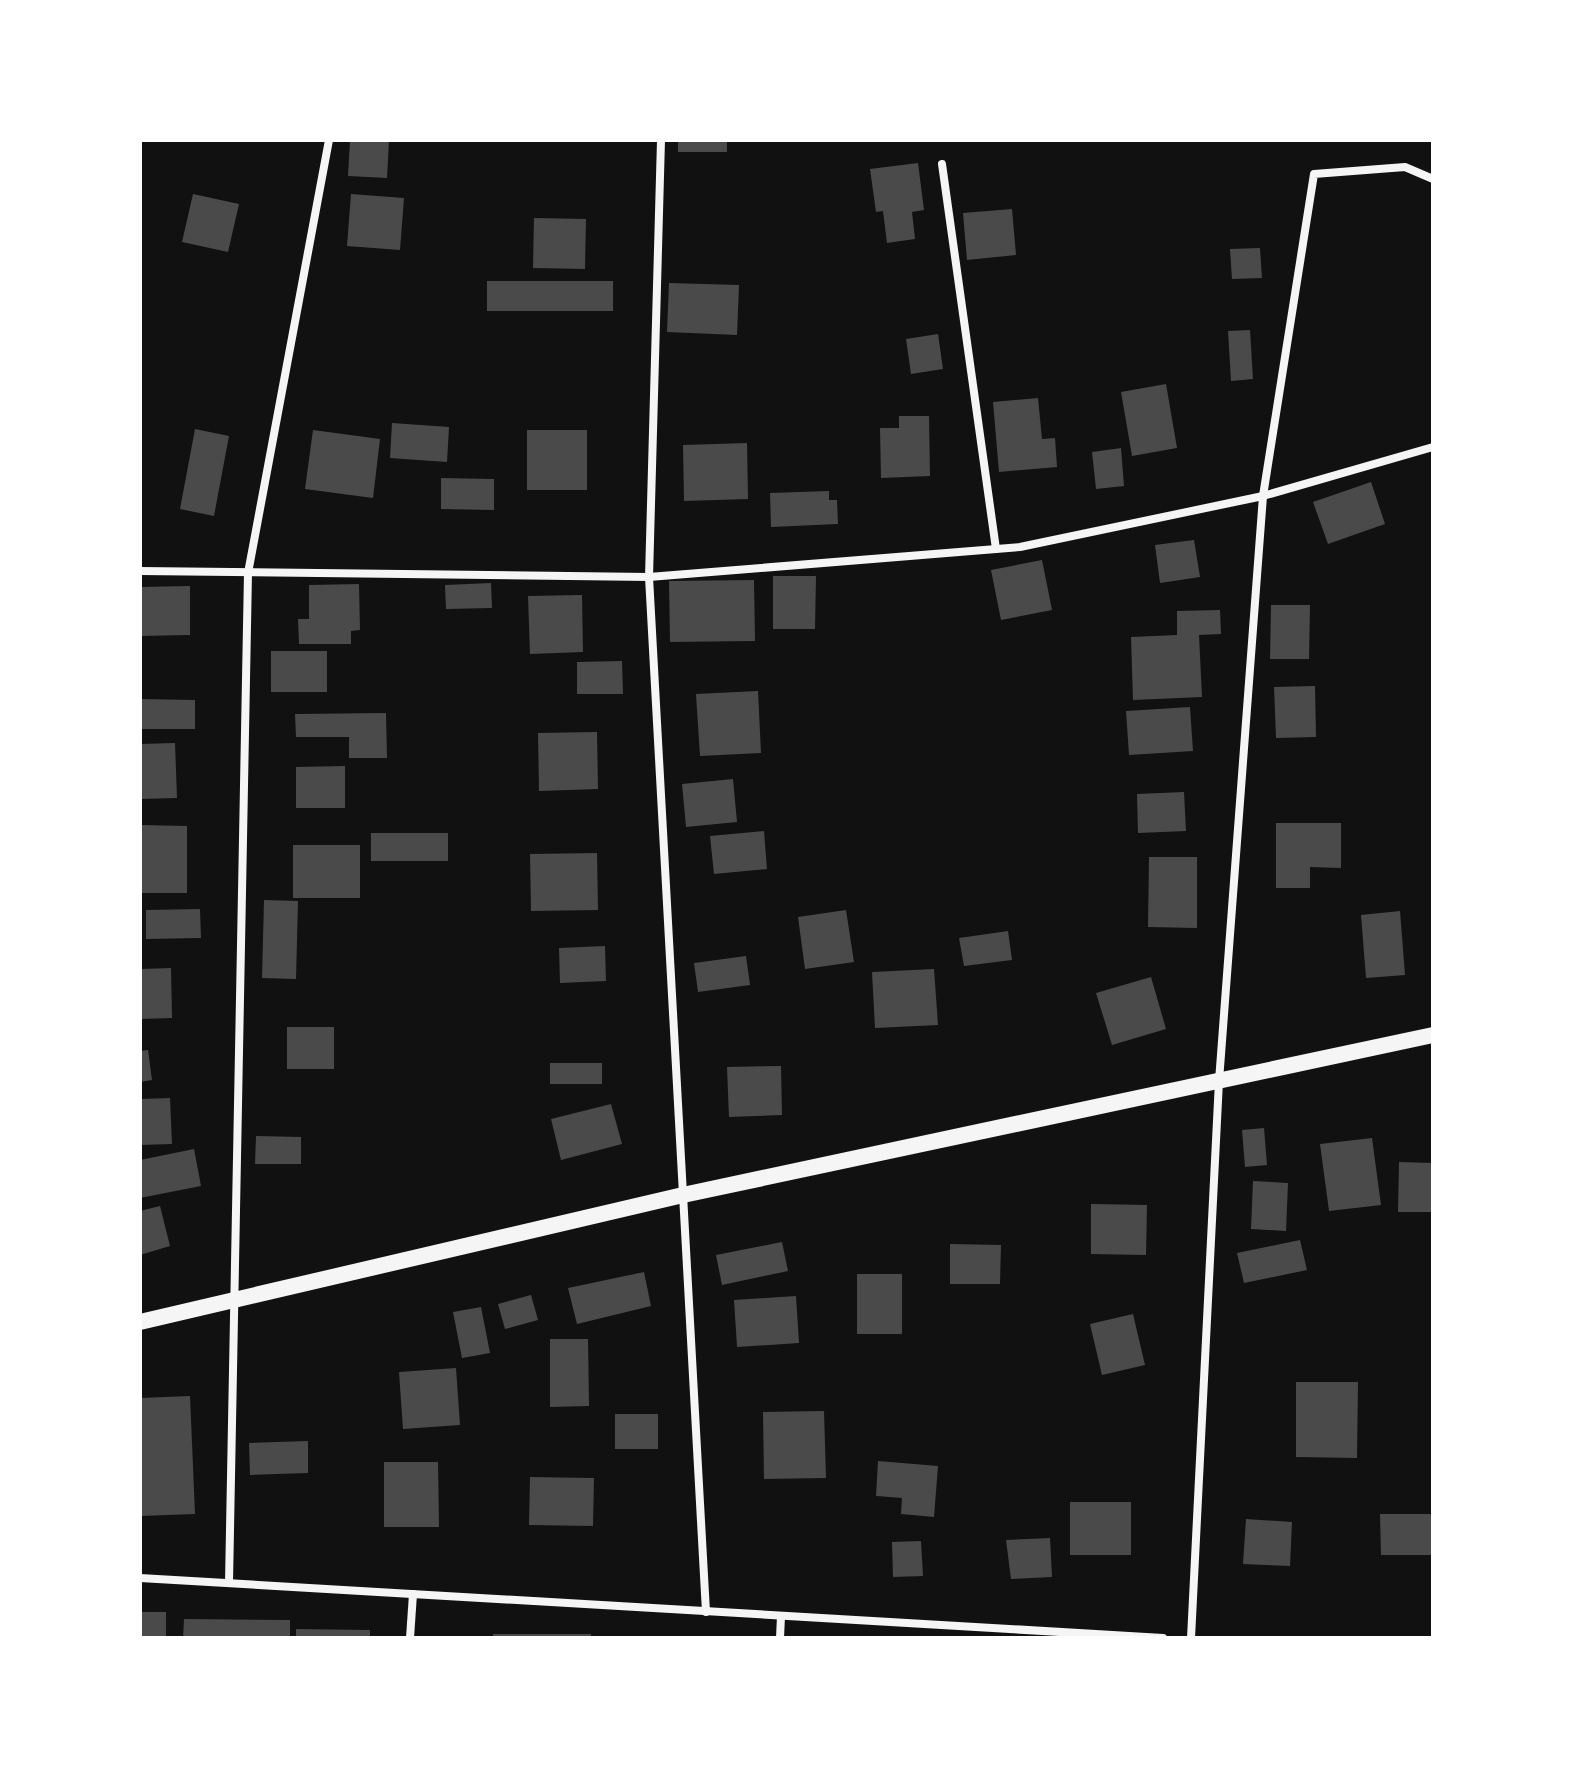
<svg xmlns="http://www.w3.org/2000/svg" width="1573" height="1778" font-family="'Open Sans',sans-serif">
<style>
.building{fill:#4a4a4a}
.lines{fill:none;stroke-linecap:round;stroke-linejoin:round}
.minor{stroke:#f5f5f5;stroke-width:8}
.secondary{stroke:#f5f5f5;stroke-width:16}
</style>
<rect width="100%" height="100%" fill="#111"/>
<g class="building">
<polygon points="350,140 389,140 387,178 348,176"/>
<rect x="678" y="140" width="49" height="12"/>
<polygon points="918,163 924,210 912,212 915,239 887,243 883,211 876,212 870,169"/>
<polygon points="193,194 239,204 228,252 182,242"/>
<polygon points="351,194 404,198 400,250 347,246"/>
<polygon points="1012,209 1016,255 967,260 963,213"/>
<polygon points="534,218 586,219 585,269 533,268"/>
<polygon points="1260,248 1262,278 1232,279 1230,249"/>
<rect x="487" y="281" width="126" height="30"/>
<polygon points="669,283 739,285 737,335 667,332"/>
<polygon points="1250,330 1253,379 1231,381 1228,331"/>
<polygon points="938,334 943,369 911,374 906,339"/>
<polygon points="1166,384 1177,448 1132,456 1121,392"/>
<polygon points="1038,398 1042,439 1055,438 1057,467 999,472 993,402"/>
<polygon points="899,416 929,416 930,476 881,478 880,428 899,428"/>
<polygon points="392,423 449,427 447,462 390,458"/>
<polygon points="195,429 229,436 214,516 180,509"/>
<polygon points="313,430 380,439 373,498 305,489"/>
<rect x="527" y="430" width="60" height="60"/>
<polygon points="747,443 748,499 684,501 683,445"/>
<polygon points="1121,448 1124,486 1096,489 1092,452"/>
<polygon points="441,478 494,479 494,510 441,509"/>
<polygon points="1371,482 1385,524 1328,544 1313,502"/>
<polygon points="829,491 829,500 837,500 838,524 771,527 770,493"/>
<polygon points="1194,540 1200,577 1160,583 1155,545"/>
<polygon points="1042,560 1052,610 1001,620 991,570"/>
<polygon points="773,576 816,576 815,629 773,629"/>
<polygon points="754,580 755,641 670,642 669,581"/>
<polygon points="491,583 492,608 446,609 445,585"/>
<polygon points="359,584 360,630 351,631 351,644 299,644 298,619 309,619 309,585"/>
<polygon points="190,586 190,635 140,636 140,587"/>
<polygon points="582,595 583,652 530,654 528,596"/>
<polygon points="1271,605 1310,605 1309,659 1270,659"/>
<polygon points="1220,610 1221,634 1199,635 1202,697 1133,700 1131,637 1177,635 1177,611"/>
<rect x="271" y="651" width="56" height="41"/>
<polygon points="622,661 623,694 577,694 577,662"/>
<polygon points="1315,686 1316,737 1276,738 1274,687"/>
<polygon points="758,691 761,753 700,756 696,694"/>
<polygon points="140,699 195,700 195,729 140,729"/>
<polygon points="1190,707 1193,751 1129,755 1126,711"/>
<polygon points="386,713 387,758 349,758 349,737 296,737 295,714"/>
<polygon points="597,732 598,789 539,791 538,733"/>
<polygon points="175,743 177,798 140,799 140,744"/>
<polygon points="345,766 345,808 296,808 296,767"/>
<polygon points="733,779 737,822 686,827 682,784"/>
<polygon points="1184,792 1186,831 1138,833 1137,794"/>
<polygon points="1276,823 1341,823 1341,868 1310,867 1310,888 1276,888"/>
<polygon points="140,825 187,826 187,893 140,893"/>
<polygon points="764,831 767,869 714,874 710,836"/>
<rect x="371" y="833" width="77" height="28"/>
<rect x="293" y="845" width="67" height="53"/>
<polygon points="597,853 598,910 531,911 530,854"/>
<polygon points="1149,857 1197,857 1197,928 1148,927"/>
<polygon points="264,900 298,901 296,979 262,978"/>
<polygon points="200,909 201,938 146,939 146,910"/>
<polygon points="846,910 854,962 805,969 798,917"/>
<polygon points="1400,911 1405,975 1366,978 1361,915"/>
<polygon points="1008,931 1012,960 964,966 959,938"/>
<polygon points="605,946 606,981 560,983 559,948"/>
<polygon points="746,956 750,985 698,992 694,963"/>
<polygon points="171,968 172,1018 140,1019 140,969"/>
<polygon points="934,969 938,1025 875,1028 872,972"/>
<polygon points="1151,977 1166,1029 1112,1045 1096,993"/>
<rect x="287" y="1027" width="47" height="42"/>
<polygon points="148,1050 152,1080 140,1082 140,1051"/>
<rect x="550" y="1063" width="52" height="21"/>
<polygon points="781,1066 782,1115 729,1117 727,1067"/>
<polygon points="170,1098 172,1144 140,1145 140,1099"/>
<polygon points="611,1104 622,1144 561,1160 551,1119"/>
<polygon points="1264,1128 1267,1165 1245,1167 1242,1130"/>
<polygon points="256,1136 301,1137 301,1164 255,1164"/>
<polygon points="1372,1138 1381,1205 1329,1211 1320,1144"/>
<polygon points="194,1149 201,1186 140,1198 140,1160"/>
<polygon points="1399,1162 1433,1163 1433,1212 1398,1212"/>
<polygon points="1253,1181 1288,1183 1286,1231 1251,1229"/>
<polygon points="1091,1204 1147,1205 1146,1255 1091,1254"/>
<polygon points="160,1206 170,1246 140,1255 140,1211"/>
<polygon points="1300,1240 1307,1270 1244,1283 1237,1253"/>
<polygon points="782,1242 788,1271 722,1285 716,1255"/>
<polygon points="950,1244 1001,1245 1000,1284 950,1284"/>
<polygon points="644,1272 651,1306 577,1324 568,1288"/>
<rect x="857" y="1274" width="45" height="60"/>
<polygon points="531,1295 538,1320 505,1329 498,1304"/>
<polygon points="796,1296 799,1343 737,1347 734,1300"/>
<polygon points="481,1307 490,1353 462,1358 453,1312"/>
<polygon points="1133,1314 1145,1365 1102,1375 1090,1324"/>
<polygon points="550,1339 588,1339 589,1406 550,1407"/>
<polygon points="456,1368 460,1425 403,1429 399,1372"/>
<polygon points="1296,1382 1358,1382 1357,1458 1296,1457"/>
<polygon points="190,1396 195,1514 140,1516 140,1398"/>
<polygon points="824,1411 826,1478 764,1479 763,1412"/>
<rect x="615" y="1414" width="43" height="35"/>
<polygon points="308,1441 308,1473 250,1475 249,1443"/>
<polygon points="878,1461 938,1466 934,1517 901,1514 902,1498 876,1496"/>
<polygon points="384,1462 438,1462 439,1527 384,1527"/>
<polygon points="530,1477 594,1478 593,1526 529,1525"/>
<rect x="1070" y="1502" width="61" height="53"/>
<polygon points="1380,1514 1433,1514 1433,1555 1381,1555"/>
<polygon points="1246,1519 1292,1522 1290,1566 1243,1564"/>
<polygon points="1050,1538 1052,1577 1011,1579 1006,1540"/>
<polygon points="921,1541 923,1576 893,1577 892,1542"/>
<rect x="140" y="1612" width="26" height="26"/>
<polygon points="184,1619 290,1620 290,1638 183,1638"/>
<polygon points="296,1629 370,1630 370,1638 296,1638"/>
<rect x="493" y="1634" width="98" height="4"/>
</g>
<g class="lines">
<g class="minor">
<polyline points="661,140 649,577 706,1612"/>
<polyline points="942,164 996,549"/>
<polyline points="140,571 649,577 1020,547 1263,496 1433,447"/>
<polyline points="140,1578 1163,1638"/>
<polyline points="229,1583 248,573 329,140"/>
<polyline points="410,1638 413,1594"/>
<polyline points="780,1638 781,1616"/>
<polyline points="1191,1638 1219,1081 1263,496 1314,174 1405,167 1433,179"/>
</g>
<polyline class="secondary" points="140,1322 683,1195 1433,1035"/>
</g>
<rect width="1573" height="1778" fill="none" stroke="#ffffff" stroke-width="284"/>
</svg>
